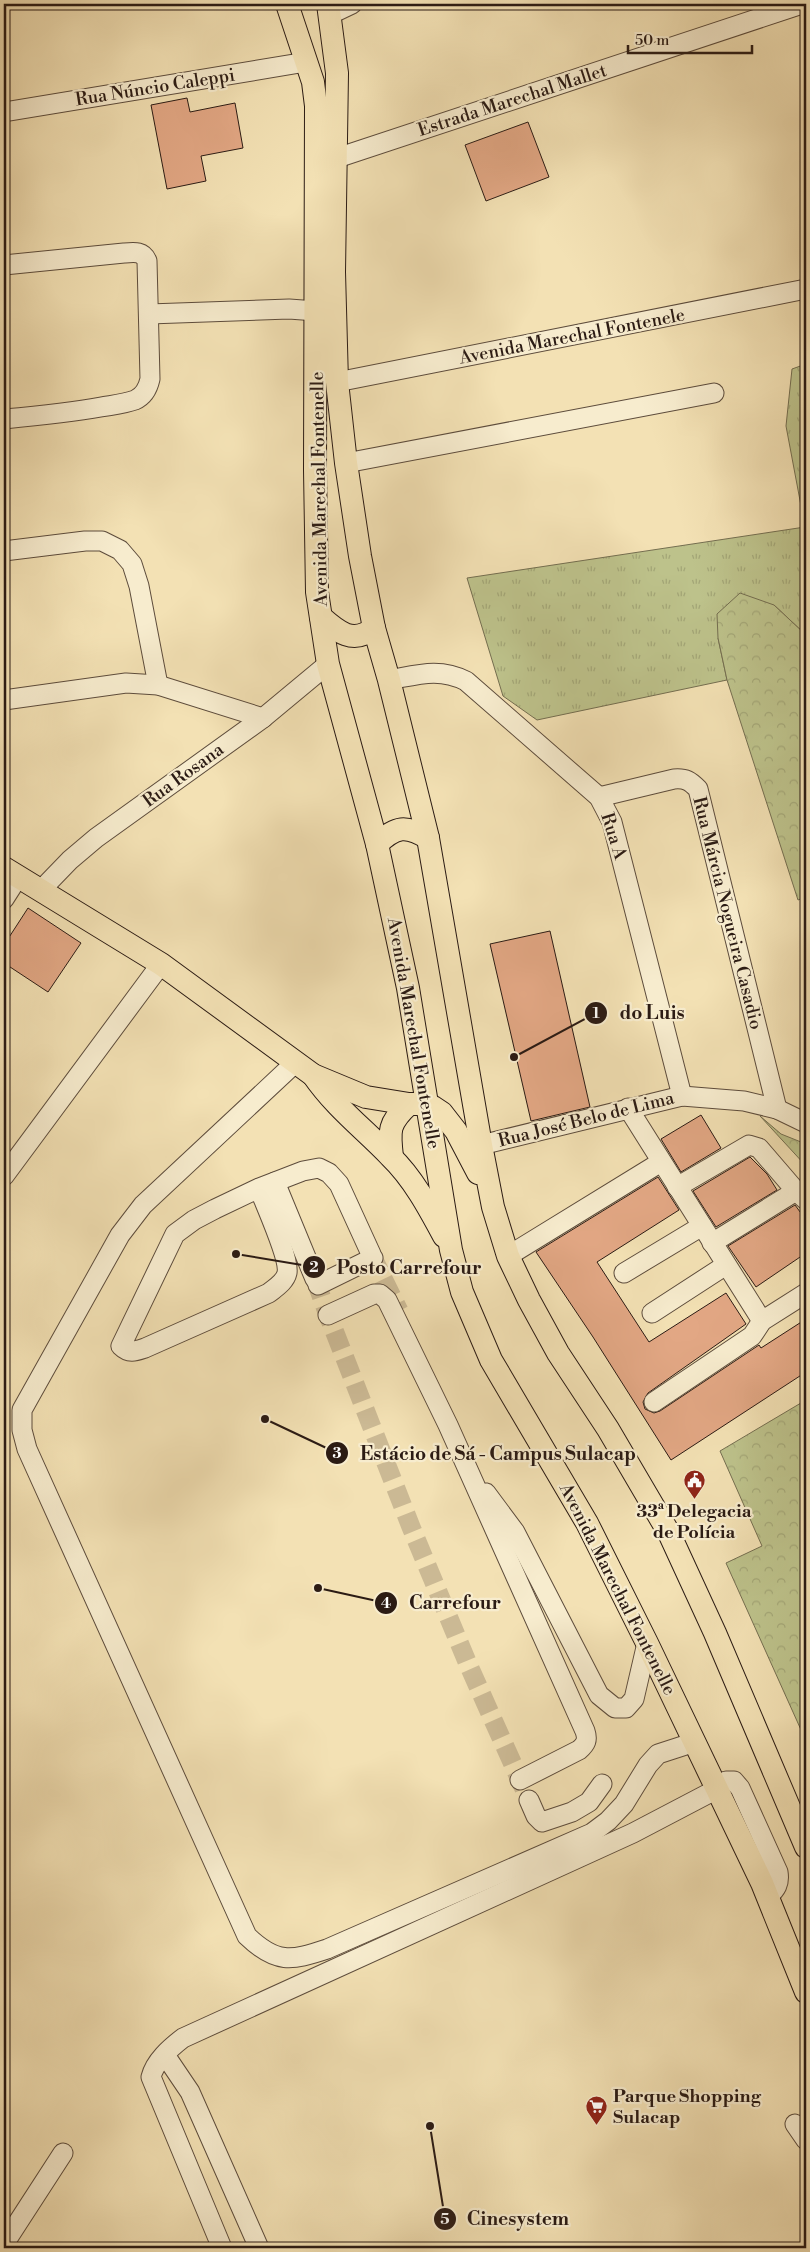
<svg xmlns="http://www.w3.org/2000/svg" width="810" height="2252" font-family="'Libre Bodoni',serif">
<style>
.grass{fill:url(#grass-tufts);stroke:#746e50}
.forest{fill:url(#forest-crowns);stroke:#746e50}
.building{fill:#e2a784;stroke:#2b1b14}
.lines{fill:none;stroke-linecap:round;stroke-linejoin:round}
.minor-tunnel{stroke:#cbb994;stroke-width:19;stroke-dasharray:19 9;stroke-linecap:butt}
.minor-casing{stroke:#5d4c3c;stroke-width:21}
.major-casing{stroke:#2b1b14;stroke-width:24}
.minor{stroke:#f7ecce;stroke-width:19}
.major{stroke:#f3e1b4;stroke-width:22}
.labels{text-anchor:middle;stroke-width:4.5;stroke-linejoin:round;paint-order:stroke}
.street-label{font-size:18px;fill:#2b1b14;stroke:#f7ecce}
.poi-label{font-size:18px;font-weight:bold;fill:#2b1b14;stroke:#f7ecce}
.leader{fill:none;stroke:#2b1b14;stroke-width:2}
.callout-dot{fill:#2b1b14;stroke:#f7ecce;stroke-width:2}
.mark-label{font-size:15px;text-anchor:middle;font-weight:bold;fill:#fff}
.callout-label{font-size:19px;text-anchor:middle;font-weight:bold;fill:#2b1b14;stroke:#f7ecce;stroke-width:4.5;stroke-linejoin:round;paint-order:stroke}
</style>
<defs>
<pattern id="grass-tufts" width="24" height="20" patternUnits="userSpaceOnUse" patternTransform="scale(1.25)"><rect width="24" height="20" fill="#bdc28b"/><path d="M3 7l-1-3M5 7V3M7 7l1-3M15 17l-1-3M17 17v-4M19 17l1-3" fill="none" stroke="#a3a677"/></pattern>
<pattern id="forest-crowns" width="20" height="18" patternUnits="userSpaceOnUse" patternTransform="scale(1.25)"><rect width="20" height="18" fill="#bdc28b"/><path d="M2 6a3 3 0 1 1 6 0M12 15a3 3 0 1 1 6 0" fill="none" stroke="#a3a677"/></pattern>
</defs>
<rect width="100%" height="100%" fill="#f3e1b4"/>
<filter id="stains"><feTurbulence type="fractalNoise" baseFrequency=".004" numOctaves="4"/><feColorMatrix values="0 0 0 0 .2 0 0 0 0 .09 0 0 0 0 .02 0 0 0 .5 -.17"/></filter>
<radialGradient id="worn" r=".72"><stop offset=".6" stop-color="#630" stop-opacity="0"/><stop offset="1" stop-color="#630" stop-opacity=".3"/></radialGradient>
<polygon class="grass" points="806,364 806,635 774,605 718,638 727,680 537,720 503,696 467,578 805,527 786,426 792,369"/>
<g class="forest">
<polygon points="740,593 774,605 806,635 806,897 798,900 727,680 718,638 717,614"/>
<polygon points="760,1116 781,1134 806,1144 806,1166"/>
<polygon points="806,1400 806,1741 726,1563 762,1546 720,1451"/>
</g>
<g class="building">
<polygon points="187,98 190,112 235,103 243,148 201,156 206,181 167,189 151,105"/>
<polygon points="528,122 549,177 486,201 465,145"/>
<polygon points="28,908 81,943 48,992 4,963 4,945"/>
<polygon points="550,931 590,1107 531,1121 490,944"/>
<polygon points="701,1115 721,1148 681,1172 661,1139"/>
<polygon points="750,1157 767,1174 777,1190 716,1227 693,1191"/>
<polygon points="658,1177 679,1210 597,1262 649,1342 726,1293 746,1324 648,1393 643,1402 645,1409 654,1413 660,1411 759,1345 761,1348 806,1319 806,1372 671,1460 593,1337 536,1252"/>
<polygon points="795,1205 806,1220 806,1253 756,1287 728,1246"/>
</g>
<g class="lines">
<g class="minor-tunnel">
<polyline points="371,1254 399,1311"/>
<polyline points="315,1279 328,1315 411,1527 468,1664 529,1800"/>
</g>
<defs>
<g id="minor">
<polyline points="331,14 352,4"/>
<polyline points="4,112 306,62"/>
<polyline points="337,158 802,4"/>
<path d="M 4,265 L 124,253 C 135,252 143,251 147,261 L 150,379 C 148,388 144,396 135,400 C 124,404 112,405 101,407 C 68,413 36,416 4,419"/>
<polyline points="149,314 289,309 316,311"/>
<polyline points="337,382 806,289"/>
<polyline points="346,463 714,393"/>
<polyline points="4,551 85,541 102,541 120,550 132,564 139,586 158,685"/>
<path d="M 389,680 C 417,675 439,667 466,681 L 599,797 L 612,822 L 682,1096"/>
<polyline points="4,700 126,683 158,685 263,718"/>
<path d="M 599,797 L 674,779 C 686,778 690,781 698,789 L 777,1109"/>
<polyline points="41,890 70,860 96,838 263,718 328,664"/>
<polyline points="4,899 18,877"/>
<path d="M 296,1062 L 143,1205 L 120,1235 L 22,1410 L 22,1430 L 27,1449 L 247,1936 C 276,1964 291,1961 327,1949 L 592,1833 L 608,1821 L 624,1804 L 648,1765 L 658,1754 L 695,1742"/>
<polyline points="628,1108 762,1321"/>
<polyline points="481,1145 682,1096 744,1101 777,1109 806,1123"/>
<polyline points="4,1176 161,964"/>
<polyline points="275,1182 315,1279"/>
<polyline points="677,1187 749,1145 759,1148 796,1191 806,1200"/>
<path d="M 259,1188 C 265,1205 290,1258 287,1273 C 285,1282 275,1288 269,1293 L 145,1348 C 136,1351 129,1354 121,1346 L 175,1234 L 194,1220 L 215,1209 L 259,1188 L 303,1171 L 319,1168 L 329,1173 L 339,1184 L 371,1254"/>
<polyline points="712,1243 796,1191"/>
<polyline points="508,1256 661,1162"/>
<polyline points="624,1273 702,1226"/>
<polyline points="318,1285 373,1258"/>
<polyline points="652,1313 726,1265"/>
<path d="M 328,1315 L 374,1294 L 380,1294 L 387,1300 L 448,1425 L 585,1731 C 588,1740 586,1744 579,1750 L 520,1780"/>
<polyline points="654,1402 752,1336 762,1321 806,1293"/>
<polyline points="486,1493 515,1532 599,1695 615,1708 626,1708 634,1699 647,1643"/>
<polyline points="529,1800 536,1816 542,1822 572,1812 589,1802 602,1784"/>
<polyline points="165,2055 190,2092 259,2248"/>
<polyline points="795,2124 806,2140"/>
<polyline points="4,2244 63,2153"/>
<path d="M 222,2248 L 151,2077 C 155,2061 170,2048 183,2038 L 633,1833 L 717,1789 L 726,1781 L 734,1781 L 740,1788 L 778,1872 C 780,1884 776,1889 768,1897"/>
</g>
<g id="major">
<polyline points="287,4 313,82 316,106 315,470 317,592 328,664 377,844 408,988 451,1250 462,1292 491,1360 587,1523 647,1643 762,1883 806,1992"/>
<polyline points="328,4 337,73 334,272 337,382 346,463 360,556 374,628 389,680 428,838 481,1145 493,1207 508,1256 529,1300 558,1353 608,1429 669,1533 715,1633 806,1847"/>
<path d="M 321,617 C 338,632 353,645 374,628"/>
<path d="M 377,844 C 396,826 406,825 428,838"/>
<polyline points="4,868 161,964 313,1075 366,1097 409,1104 427,1104 433,1107 442,1113 456,1131 478,1173"/>
<path d="M 313,1075 C 335,1107 364,1129 390,1156 C 413,1178 429,1208 444,1236"/>
<path d="M 392,1157 C 389,1131 388,1123 409,1104"/>
</g>
</defs>
<use href="#minor" class="minor-casing"/>
<use href="#major" class="major-casing"/>
<use href="#minor" class="minor"/>
<use href="#major" class="major"/>
</g>
<defs>
<symbol id="civic-pin" viewBox="-11 -11 22 30"><path d="M0 17L-7.5 6A9.5 9.5 0 1 1 7.5 6Z" fill="#8f2418" stroke="#f7ecce"/><path d="M-.6-6.5H3V-4.5H.6V-3L4-1V1h2V6H-6V1h2V-1L-.6-3ZM-1.2 2.5V6h2.4V2.5Z" fill="#fff"/></symbol>
<symbol id="supermarket-pin" viewBox="-11 -11 22 30"><path d="M0 17L-7.5 6A9.5 9.5 0 1 1 7.5 6Z" fill="#8f2418" stroke="#f7ecce"/><path d="M-6-5.5h2.5l.6 2H6L4.5 2H-2.5L-4.4-4H-6ZM-1.5 3.2a1.3 1.3 0 1 0 .1 0ZM3 3.2a1.3 1.3 0 1 0 .1 0Z" fill="#fff"/></symbol>
</defs>
<g fill-rule="evenodd">
<use href="#civic-pin" x="682" y="1468" width="25" height="34"/>
<use href="#supermarket-pin" x="584" y="2094" width="25" height="34"/>
</g>
<g class="labels">
<g class="street-label">
<text transform="translate(155 87) rotate(-9)" y="6">Rua Núncio Caleppi</text>
<text transform="translate(512 100) rotate(-18)" y="6">Estrada Marechal Mallet</text>
<text transform="translate(572 336) rotate(-11)" y="6">Avenida Marechal Fontenele</text>
<text transform="translate(319 489) rotate(-91)" y="6">Avenida Marechal Fontenelle</text>
<text transform="translate(183 775) rotate(-36)" y="6">Rua Rosana</text>
<text transform="translate(614 836) rotate(72)" y="6">Rua A</text>
<text transform="translate(728 913) rotate(76)" y="6">Rua Márcia Nogueira Casadio</text>
<text transform="translate(414 1033) rotate(80)" y="6">Avenida Marechal Fontenelle</text>
<text transform="translate(586 1119) rotate(-14)" y="6">Rua José Belo de Lima</text>
<text transform="translate(618 1589) rotate(63)" y="6">Avenida Marechal Fontenelle</text>
</g>
<g class="poi-label">
<text x="694" y="1517">33ª Delegacia<tspan x="694" dy="21">de Polícia</tspan></text>
<text x="613" y="2102" text-anchor="start">Parque Shopping<tspan x="613" dy="21">Sulacap</tspan></text>
</g>
</g>
<path class="leader" d="M514 1057L596 1013M236 1254L314 1267M265 1419L337 1453M318 1588L386 1603M430 2126L445 2219"/>
<g class="callout-dot">
<circle cx="514" cy="1057" r="5"/>
<circle cx="236" cy="1254" r="5"/>
<circle cx="265" cy="1419" r="5"/>
<circle cx="318" cy="1588" r="5"/>
<circle cx="430" cy="2126" r="5"/>
<circle cx="596" cy="1013" r="12"/>
<circle cx="314" cy="1267" r="12"/>
<circle cx="337" cy="1453" r="12"/>
<circle cx="386" cy="1603" r="12"/>
<circle cx="445" cy="2219" r="12"/>
</g>
<g class="mark-label">
<text x="596" y="1018">1</text>
<text x="314" y="1272">2</text>
<text x="337" y="1458">3</text>
<text x="386" y="1608">4</text>
<text x="445" y="2224">5</text>
</g>
<g class="callout-label">
<text x="652" y="1019">do Luis</text>
<text x="409" y="1274">Posto Carrefour</text>
<text x="498" y="1460">Estácio de Sá - Campus Sulacap</text>
<text x="455" y="1609">Carrefour</text>
<text x="518" y="2225">Cinesystem</text>
</g>
<rect width="810" height="2252" fill="none" stroke="#f3e1b4" stroke-width="20"/>
<rect x="5" y="5" width="800" height="2242" fill="none" stroke="#2b1b14" stroke-width="2.5"/>
<rect x="10" y="10" width="790" height="2232" fill="none" stroke="#2b1b14"/>
<path d="M628 45v8h124v-8" fill="none" stroke="#2b1b14" stroke-width="2.5"/>
<text x="635" y="45" font-size="15" fill="#2b1b14" stroke="#f7ecce" stroke-width="4" paint-order="stroke">50 m</text>
<rect width="100%" height="100%" filter="url(#stains)"/>
<rect width="100%" height="100%" fill="url(#worn)"/>
</svg>
